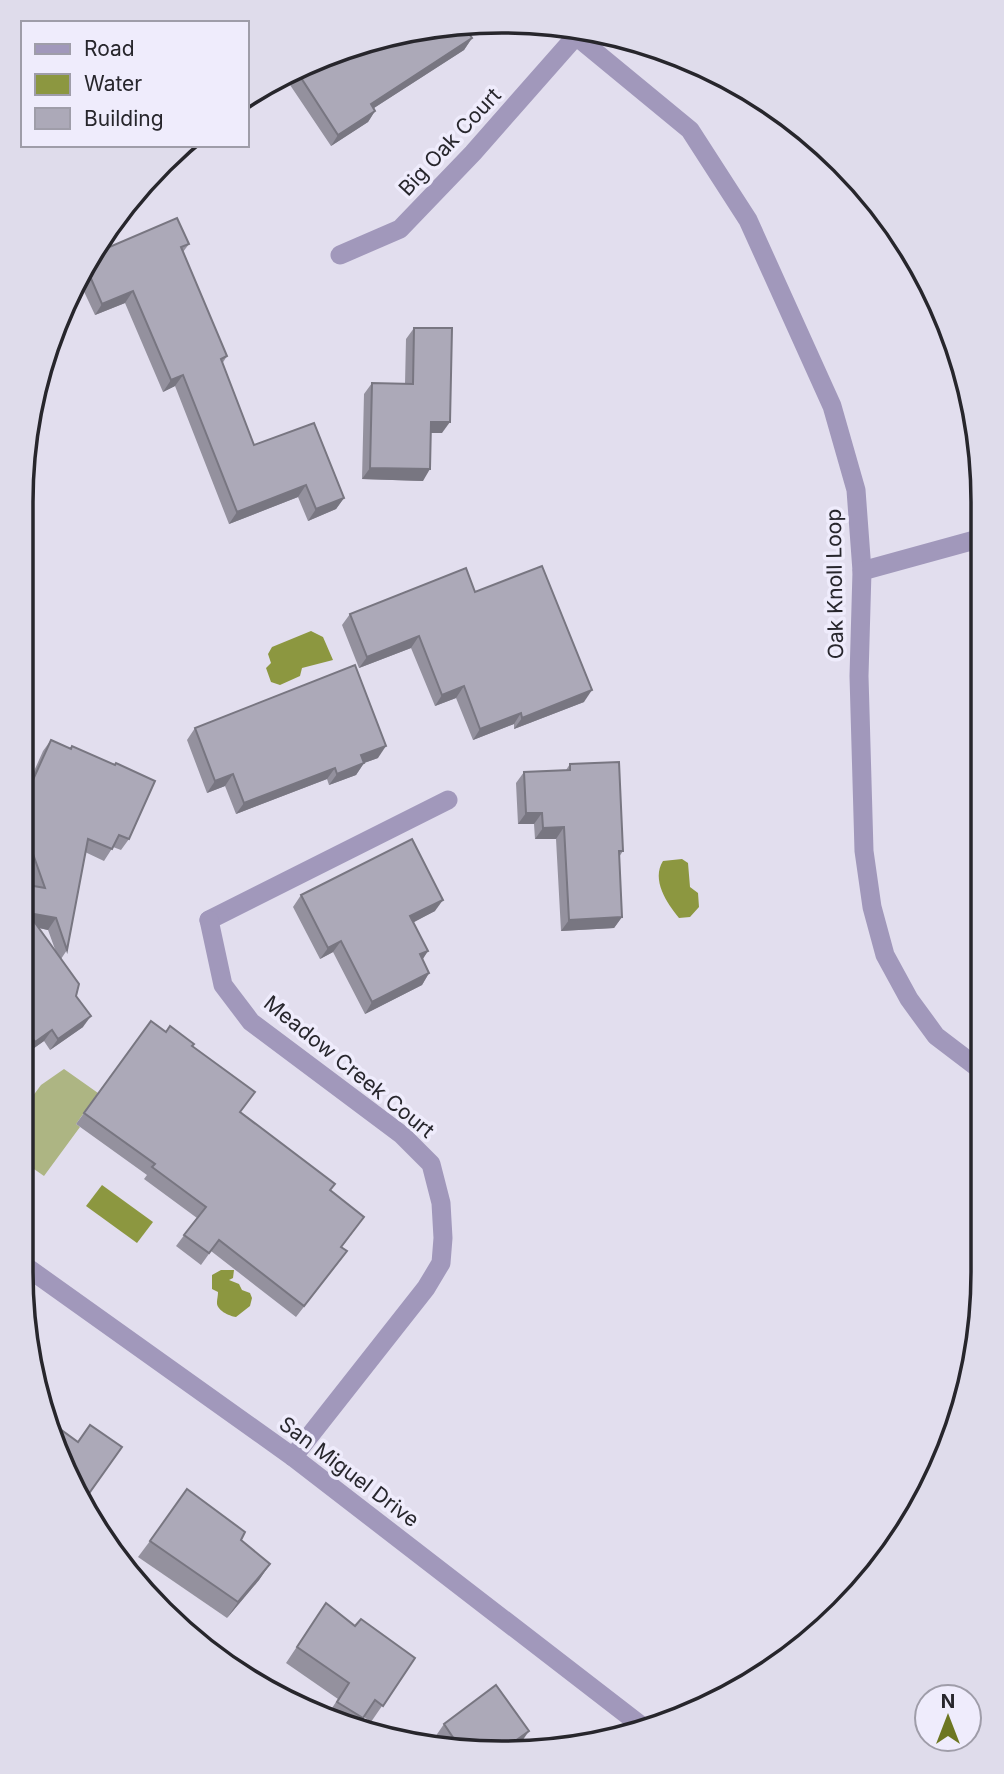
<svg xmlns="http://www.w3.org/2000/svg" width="1004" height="1774" font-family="Inter,sans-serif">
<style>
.green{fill:#adb583}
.water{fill:#8c9740}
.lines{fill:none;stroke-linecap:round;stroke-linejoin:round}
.service{stroke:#a198bb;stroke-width:19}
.minor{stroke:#a198bb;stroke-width:19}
.tertiary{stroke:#a198bb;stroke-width:19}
.wall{fill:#94919e;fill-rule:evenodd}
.shaded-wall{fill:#787681}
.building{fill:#aca9b8;stroke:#787681;stroke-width:2}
.labels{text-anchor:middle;stroke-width:7;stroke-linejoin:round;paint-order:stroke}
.street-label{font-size:21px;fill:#27262c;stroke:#efecfc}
.rim{fill:none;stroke:#27262c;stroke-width:3.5}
</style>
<rect width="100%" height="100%" fill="#e2deee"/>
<polygon class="green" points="64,1069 98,1093 76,1124 80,1127 44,1176 21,1160 21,1112 41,1085"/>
<g class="water">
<polygon points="22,608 32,622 27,629 31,638 30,648 22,652"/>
<polygon points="311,631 323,637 333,660 302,668 300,676 280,685 271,682 266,668 271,663 268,654 272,647"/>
<path d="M 682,859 L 688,863 L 690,887 L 698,893 L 699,907 L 690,917 L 679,918 C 667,903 651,880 663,861 Z"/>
<polygon points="102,1185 153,1222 137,1243 86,1206"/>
<path d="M 221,1270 L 234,1270 L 233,1278 L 229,1280 L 239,1284 L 242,1290 L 250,1293 L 252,1298 L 250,1306 L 236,1317 C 229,1316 216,1310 217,1302 C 217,1299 218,1296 218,1292 L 212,1289 L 212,1275 Z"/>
</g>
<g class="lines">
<polyline class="service" points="209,920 448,800"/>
<g class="minor">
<polyline points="565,27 690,130 748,220 832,406 856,490 862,571 859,676 864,851 872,907 885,955 909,999 936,1036 982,1071"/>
<polyline points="340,255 400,229 473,153 576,36"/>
<polyline points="862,571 982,538"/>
<polyline points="209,920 223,985 251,1022 402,1135 431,1164 441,1203 443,1238 441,1263 426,1288 293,1457"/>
</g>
<polyline class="tertiary" points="21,1263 293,1457 643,1727"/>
</g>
<g class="wall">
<polygon points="472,38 464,50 374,108 375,111 368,122 331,146 284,76 318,58"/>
<polygon points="189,244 183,252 227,356 222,364 254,445 344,498 336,509 308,521 298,497 229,524 175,386 163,392 125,303 95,315 79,281 93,254"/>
<polygon points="414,328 442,433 431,433 423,481 362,479 364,394 372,383 405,384 406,339"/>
<polygon points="475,592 584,702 514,729 514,724 473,740 456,698 435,706 411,648 359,668 342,625 350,614"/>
<polygon points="195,728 378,758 364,763 356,775 329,785 327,779 236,814 225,786 207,793 187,740"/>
<path d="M 51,740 L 129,839 L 121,850 L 113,847 L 104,861 L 85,852 L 67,950 L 61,959 L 76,996 L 83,1027 L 50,1050 L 44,1041 L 27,1053 L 21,1044 L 22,884 L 32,886 L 22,856 L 22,798 L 43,751 ZM 39,928 L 48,930 L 56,952 Z"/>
<polygon points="570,764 623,851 619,857 622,917 614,928 561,931 556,839 535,839 534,824 518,824 516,783 524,772 566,770"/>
<polygon points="301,895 435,911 413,922 428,951 422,959 429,973 422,985 365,1014 333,952 320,959 293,907"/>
<polygon points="151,1021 166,1032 192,1046 240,1112 330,1190 364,1217 342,1247 339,1262 296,1317 211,1251 201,1265 176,1246 197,1218 144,1179 147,1175 76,1124"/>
<polygon points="241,1540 270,1564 259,1580 227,1618 138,1557 150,1541"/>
<polygon points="326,1603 355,1626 415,1658 371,1722 364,1717 356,1727 328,1714 338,1699 286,1663"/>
<polygon points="444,1724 518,1747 514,1750 434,1742 433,1740"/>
</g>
<g class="shaded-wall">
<polygon points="472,38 464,50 363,115 371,104"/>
<polygon points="375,111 368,122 331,146 338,135"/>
<polygon points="133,291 125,303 95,315 102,304"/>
<polygon points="183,375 175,386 163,392 171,380"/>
<polygon points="431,422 450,422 442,433 423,433"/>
<polygon points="370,468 430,469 423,481 362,479"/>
<polygon points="306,485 298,497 229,524 237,512"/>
<polygon points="344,498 336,509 308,521 316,509"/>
<polygon points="419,636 411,648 359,668 367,657"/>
<polygon points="464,686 456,698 435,706 442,695"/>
<polygon points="592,690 584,702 514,729 522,718"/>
<polygon points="521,713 514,724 473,740 480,729"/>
<polygon points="386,746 378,758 353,767 361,755"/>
<polygon points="364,763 356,775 329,785 337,774"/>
<polygon points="335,768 327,779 236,814 244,803"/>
<polygon points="233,774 225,786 207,793 215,781"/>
<polygon points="526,813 542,813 534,824 518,824"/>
<polygon points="564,827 556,839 535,839 543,828"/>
<polygon points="443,900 435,911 403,928 410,916"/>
<polygon points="28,913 56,918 48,930 21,924"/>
<polygon points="622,917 614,928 561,931 569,920"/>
<polygon points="341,941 333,952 320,959 328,948"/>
<polygon points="428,951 421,962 420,954"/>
<polygon points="429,973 422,985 365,1014 372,1002"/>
<polygon points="91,1016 83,1027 50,1050 58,1039"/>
<polygon points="21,1030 28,1031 21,1039"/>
<polygon points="52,1030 44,1041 27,1053 35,1042"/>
<polygon points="270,1564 259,1580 227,1618 238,1602"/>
<polygon points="529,1731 518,1747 514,1750 504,1749"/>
</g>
<g class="building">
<polygon points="463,25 472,38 371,104 375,111 338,135 296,70 318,58 408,30"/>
<polygon points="177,218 189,244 181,247 227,356 221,359 254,445 314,423 344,498 316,509 306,485 237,512 183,375 171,380 133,291 102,304 86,267 93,254"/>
<polygon points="414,328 452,328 450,422 431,422 430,469 370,468 372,383 413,384"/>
<polygon points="542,566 592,690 522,718 521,713 480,729 464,686 442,695 419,636 367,657 350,614 466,568 475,592"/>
<polygon points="355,665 386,746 361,755 364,763 337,774 335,768 244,803 233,774 215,781 195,728"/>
<polygon points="51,740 71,749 72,746 115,765 116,763 155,781 129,839 119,835 112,849 88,839 67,950 56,918 28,913 79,984 76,996 91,1016 58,1039 52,1030 35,1042 28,1031 21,1030 22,884 45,888 22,823 22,804"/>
<polygon points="619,762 623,851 619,851 622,917 569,920 564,827 543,828 542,813 526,813 524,772 570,770 570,764"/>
<polygon points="412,839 443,900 410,916 428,951 420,954 429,973 372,1002 341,941 328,948 301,895"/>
<polygon points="151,1021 166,1032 170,1026 194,1044 192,1046 255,1092 240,1112 335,1184 330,1190 364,1217 341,1247 347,1251 304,1306 219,1240 209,1253 184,1235 206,1207 152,1167 155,1164 84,1113"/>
<polygon points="45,1418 78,1442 90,1425 122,1447 85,1499 46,1426"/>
<polygon points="187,1489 245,1532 241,1540 270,1564 238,1602 150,1541"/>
<polygon points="326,1603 355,1626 361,1619 415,1658 383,1706 375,1700 363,1718 337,1702 349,1683 297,1647"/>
<polygon points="496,1685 529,1731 504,1749 447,1743 454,1739 444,1724"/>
</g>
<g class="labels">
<g class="street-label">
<text transform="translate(450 142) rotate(-47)" y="7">Big Oak Court</text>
<text transform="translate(835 584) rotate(-91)" y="7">Oak Knoll Loop</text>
<text transform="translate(349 1067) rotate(39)" y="7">Meadow Creek Court</text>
<text transform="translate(349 1472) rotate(37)" y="7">San Miguel Drive</text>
</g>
</g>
<path d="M0 0H1004V1774H0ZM502 33H502A469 469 0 0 1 971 502V1272A469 469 0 0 1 502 1741H502A469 469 0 0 1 33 1272V502A469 469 0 0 1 502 33Z" fill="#dfdceb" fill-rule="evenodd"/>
<path class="rim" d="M502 33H502A469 469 0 0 1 971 502V1272A469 469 0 0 1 502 1741H502A469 469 0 0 1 33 1272V502A469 469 0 0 1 502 33Z"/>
<rect x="21" y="21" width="228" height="126" fill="#efecfc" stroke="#9f9da9" stroke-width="2"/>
<rect x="35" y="44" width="35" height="10" fill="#a198bb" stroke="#9f9da9" stroke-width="2"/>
<text x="84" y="56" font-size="21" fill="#27262c">Road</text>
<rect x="35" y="74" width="35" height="21" fill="#8c9740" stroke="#9f9da9" stroke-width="2"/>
<text x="84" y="91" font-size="21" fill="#27262c">Water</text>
<rect x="35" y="108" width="35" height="21" fill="#aca9b8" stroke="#9f9da9" stroke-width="2"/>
<text x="84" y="126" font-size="21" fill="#27262c">Building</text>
<g transform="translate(948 1718)"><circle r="33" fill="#efecfc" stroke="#9f9da9" stroke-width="2"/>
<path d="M0-5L12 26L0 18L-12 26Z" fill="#6d7621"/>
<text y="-10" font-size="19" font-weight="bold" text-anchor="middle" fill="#27262c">N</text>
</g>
</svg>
